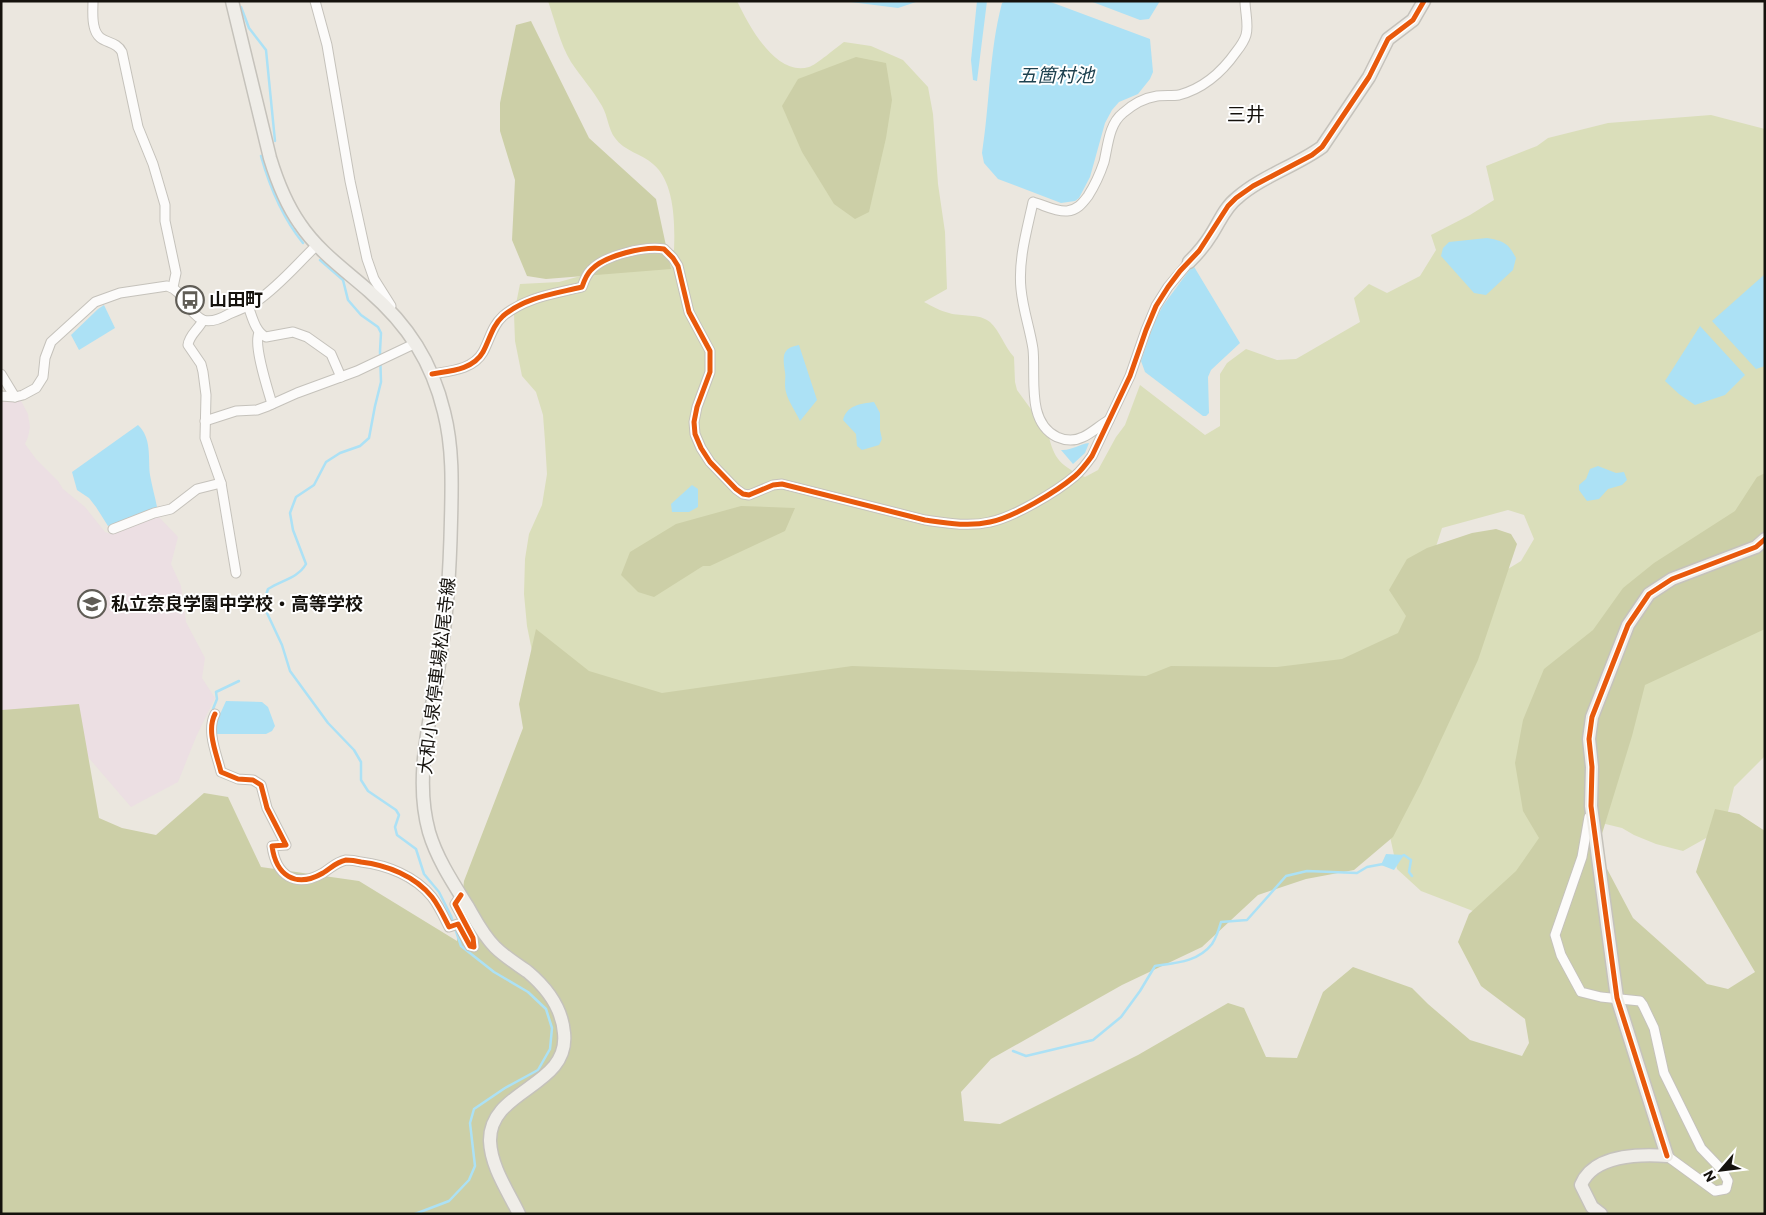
<svg xmlns="http://www.w3.org/2000/svg" width="1766" height="1215" font-family="Commissioner,'Noto Sans JP',sans-serif">
<style>
.education{fill:#ecdfe3}
.green{fill:#dadeba}
.forest{fill:#cccfa7}
.water{fill:#ace1f5}
.lines{fill:none;stroke-linecap:round;stroke-linejoin:round}
.stream{stroke:#ace1f5;stroke-width:2.5}
.street-casing{stroke:#c5c2bb;stroke-width:11}
.secondary-casing{stroke:#c5c2bb;stroke-width:15}
.street{stroke:#fcfbfa;stroke-width:9}
.secondary{stroke:#efede8;stroke-width:12}
.cycleway-casing{stroke:#fff;stroke-width:8}
.cycleway{stroke:#e8590c;stroke-width:5}
.labels{text-anchor:middle;stroke-width:4;stroke-linejoin:round;paint-order:stroke}
.poi-label{font-size:18px;font-weight:bold;fill:#15120d;stroke:#fff;text-anchor:start}
.street-label{font-size:18px;fill:#15120d;stroke:#fff}
.water-label{font-size:19px;font-style:italic;fill:#1e4250;stroke:#fff}
.neighbourhood-label{font-size:19px;fill:#15120d;stroke:#fff}
</style>
<rect width="100%" height="100%" fill="#ebe7df"/>
<polygon class="education" points="20,399 28,414 30,427 28,437 25,444 36,459 58,481 63,489 85,507 105,532 111,534 158,516 178,537 171,564 181,586 186,622 205,658 202,678 215,698 196,737 178,782 131,807 57,721 1,756 1,400 14,401"/>
<path class="green" d="M 548,1 L 737,1 C 749,26 776,77 809,67 C 816,65 837,47 844,42 L 871,46 L 903,60 L 928,87 L 933,114 L 938,184 L 945,232 L 947,289 L 924,302 C 932,306 940,311 949,313 C 962,317 979,313 990,322 C 1000,331 1004,346 1014,357 L 1015,382 L 1017,390 L 1033,412 L 1038,426 L 1048,433 C 1054,460 1061,466 1085,477 L 1098,470 L 1116,437 L 1125,425 L 1140,385 L 1205,435 L 1220,426 L 1220,374 L 1227,363 L 1246,349 L 1277,360 L 1296,359 L 1360,322 L 1354,298 L 1369,284 L 1387,293 L 1420,276 L 1436,250 L 1431,235 L 1470,215 L 1494,200 L 1486,166 L 1537,146 L 1548,138 L 1608,123 L 1711,115 L 1765,129 L 1765,756 L 1734,787 L 1724,828 L 1683,851 L 1656,844 L 1634,835 L 1622,828 L 1589,820 L 1512,926 L 1421,891 L 1397,869 L 1386,818 L 1485,583 L 1521,561 L 1534,539 L 1524,515 L 1508,510 L 1442,528 L 1426,577 L 1387,665 L 732,717 L 536,671 L 527,626 L 524,594 L 525,559 L 529,534 L 542,505 L 547,474 L 545,441 L 543,415 L 536,392 L 522,376 L 515,341 L 514,314 L 520,284 L 559,282 L 674,250 C 675,225 675,182 653,164 C 642,154 624,151 615,138 C 608,129 608,116 602,106 C 593,90 581,77 571,62 C 560,44 555,21 548,1 Z"/>
<g class="forest">
<polygon points="531,21 589,138 656,199 671,269 546,279 527,276 512,240 515,180 500,131 500,103 516,25"/>
<polygon points="856,57 886,63 892,100 886,138 869,212 855,219 834,204 802,152 782,106 798,79"/>
<polygon points="1765,473 1765,629 1645,685 1632,736 1597,850 1633,918 1707,984 1728,989 1755,972 1696,872 1715,809 1739,814 1765,831 1765,1214 1,1214 2,710 79,704 99,818 122,828 156,835 204,793 228,797 261,867 359,881 457,941 464,881 523,728 519,704 536,629 589,671 662,693 852,666 1146,676 1171,666 1277,667 1342,659 1398,633 1406,616 1389,590 1407,559 1427,548 1472,533 1496,529 1511,534 1517,544 1478,660 1421,783 1393,837 1354,870 1306,879 1258,895 1202,947 1122,985 991,1059 961,1092 964,1121 1000,1124 1138,1055 1228,1003 1244,1008 1266,1057 1297,1058 1323,992 1353,967 1412,988 1428,1004 1470,1040 1522,1056 1529,1043 1525,1019 1481,986 1458,942 1469,914 1516,871 1539,838 1523,811 1515,763 1523,720 1544,669 1593,630 1623,588 1654,563 1735,511 1757,477"/>
<polygon points="741,506 795,508 785,531 710,566 703,566 654,597 638,592 621,575 630,552 676,524"/>
</g>
<g class="water">
<polygon points="843,1 919,1 898,8"/>
<polygon points="977,1 987,1 977,81 973,80 971,60"/>
<path d="M 1006,1 L 1048,1 L 1150,39 L 1153,72 L 1150,79 L 1138,94 L 1119,102 L 1112,110 L 1105,123 L 1090,177 L 1079,198 L 1075,201 L 1061,203 L 998,179 L 984,163 L 982,153 C 990,103 989,52 1002,3 Z"/>
<polygon points="1090,1 1160,1 1149,19 1140,20"/>
<path d="M 1487,238 C 1504,241 1508,243 1516,258 L 1513,270 L 1486,295 L 1474,293 L 1441,256 L 1443,248 L 1449,242 Z"/>
<polygon points="1193,265 1240,343 1211,370 1208,377 1209,413 1206,416 1203,416 1145,372 1141,361 1153,326 1162,307"/>
<polygon points="1765,274 1765,366 1756,369 1712,321"/>
<polygon points="104,305 115,328 79,350 71,335 98,309"/>
<polygon points="1700,326 1745,375 1725,395 1695,405 1679,394 1665,381"/>
<path d="M 799,345 L 817,400 L 800,421 C 796,412 788,401 786,392 C 784,385 786,378 785,372 C 783,357 781,348 799,345 Z"/>
<path d="M 874,402 L 880,413 L 880,430 L 882,439 L 879,445 L 862,450 L 857,446 L 856,434 L 843,420 C 847,405 860,404 874,402 Z"/>
<path d="M 138,425 C 152,438 148,458 150,475 C 152,486 155,497 157,507 L 108,526 L 96,507 L 89,498 L 77,490 L 72,472 Z"/>
<path d="M 1089,443 L 1085,453 L 1073,464 L 1061,450 C 1071,451 1079,444 1089,443 Z"/>
<polygon points="1598,466 1616,473 1624,472 1627,480 1622,485 1608,489 1599,499 1587,501 1579,490 1579,485 1586,479 1590,469"/>
<polygon points="692,485 698,489 698,507 689,512 672,512 671,504"/>
<polygon points="226,701 262,702 268,707 275,726 272,731 266,734 216,734 216,723"/>
<polygon points="1386,854 1404,855 1394,870 1381,865"/>
</g>
<g class="lines">
<g class="stream">
<polyline points="241,7 249,28 266,50 275,141"/>
<path d="M 261,156 C 270,188 282,217 303,243"/>
<path d="M 320,260 L 343,280 L 348,300 L 361,315 L 378,327 L 381,333 L 380,351 L 381,382 L 375,406 L 369,438 L 360,446 L 340,453 L 326,462 L 314,485 L 296,497 L 290,513 L 293,530 L 306,564 C 298,578 282,580 268,589 L 265,598 L 267,613 L 282,645 L 290,671 L 328,723 L 354,750 L 361,762 L 361,780 L 368,791 L 396,810 L 399,815 L 395,827 L 397,835 L 416,849 L 424,874 L 439,892 L 451,916 L 461,946 L 494,972 L 528,992 L 546,1009 L 552,1028 L 550,1049 L 538,1070 L 505,1088 L 474,1109 L 470,1123 L 475,1166 L 469,1180 L 449,1201 L 415,1214"/>
<polyline points="220,714 213,709 217,699 216,692 239,681"/>
<polyline points="1402,856 1404,855 1411,860 1409,872 1412,876"/>
<path d="M 1013,1051 L 1026,1056 L 1093,1040 L 1121,1017 L 1140,991 L 1155,966 C 1176,963 1198,962 1212,944 C 1216,938 1219,929 1221,922 L 1247,920 L 1286,876 L 1307,871 L 1357,873 L 1367,867 L 1383,864"/>
</g>
<defs>
<g id="street">
<path d="M 93,1 C 93,9 92,18 94,26 C 98,46 115,38 122,52 L 138,127 L 153,164 L 165,205 L 165,221 L 176,273 L 173,287"/>
<polyline points="315,1 327,45 350,181 367,259 374,279 391,306"/>
<path d="M 248,306 C 252,316 255,332 266,337 L 293,332 L 307,337 L 331,354 L 341,377"/>
<path d="M 203,320 C 199,329 189,335 188,345 L 201,364 L 203,372 L 206,395 L 205,438 L 221,483 L 236,573"/>
<path d="M 259,333 C 253,345 268,390 272,404"/>
<polyline points="1,374 15,397"/>
<path d="M 432,374 C 449,371 473,370 483,352 C 490,339 492,326 503,316 C 526,297 554,294 582,287 C 584,281 586,275 591,270 C 605,255 645,246 664,249 L 673,258 L 678,266 L 689,312 L 710,351 L 710,372 L 697,407 L 694,422 L 695,434 L 701,448 L 710,462 L 736,489 L 743,494 L 749,495 L 773,485 L 782,484 L 925,520 C 946,523 969,527 990,522 C 1014,517 1056,492 1075,476 C 1082,470 1087,463 1092,456 L 1130,376 L 1146,330 L 1156,306 L 1168,287 L 1189,262"/>
<path d="M 1,396 L 15,397 L 23,395 L 36,388 L 43,377 L 45,358 L 51,342 L 95,302 L 120,293 L 167,286 C 184,290 187,313 203,320 C 212,323 222,318 229,314 C 239,310 249,306 257,301 C 279,286 298,263 317,245"/>
<path d="M 1109,420 C 1100,425 1092,433 1083,437 C 1075,441 1066,441 1057,437 C 1026,422 1036,377 1033,349 C 1030,329 1023,310 1021,289 C 1018,260 1027,230 1033,202 C 1044,205 1056,212 1067,211 C 1077,210 1082,204 1088,196 C 1095,185 1100,174 1104,162 C 1108,145 1109,124 1123,113 C 1132,105 1144,98 1157,96 C 1164,95 1172,96 1179,95 C 1205,88 1222,72 1236,52 C 1240,47 1244,42 1246,35 C 1249,25 1245,12 1245,1"/>
<polyline points="205,421 236,411 257,410 268,406 297,393 357,371 416,343"/>
<polyline points="113,529 154,513 171,509 197,489 221,483"/>
<path d="M 215,714 C 206,731 217,755 221,772 L 238,779 L 253,780 L 261,785 L 267,808 L 286,845 L 272,846 C 276,875 295,889 323,873 C 331,868 336,862 346,860 C 351,860 357,861 361,862 C 387,865 415,876 432,897 C 439,906 444,917 449,927 L 458,924 L 470,946 L 474,947 L 473,938 L 455,904 L 461,895"/>
<polyline points="1589,817 1582,857 1555,935 1561,955 1581,992 1601,997 1640,1001 1643,1005 1654,1028 1664,1073 1701,1148 1722,1170 1728,1181 1726,1189 1715,1191 1667,1156"/>
</g>
<g id="secondary">
<path d="M 232,1 L 270,158 C 277,181 286,204 300,224 C 318,251 345,270 369,291 C 408,325 432,362 444,412 C 453,447 452,484 451,520 C 450,568 448,611 440,658 C 432,715 413,775 429,832 C 437,859 453,883 468,907 C 476,921 483,935 495,947 C 505,957 517,964 528,972 C 547,988 562,1008 564,1033 C 570,1087 489,1089 490,1141 C 491,1167 508,1191 519,1214"/>
<path d="M 1189,262 C 1197,254 1205,245 1211,235 C 1219,223 1225,207 1237,198 C 1262,176 1296,166 1322,147 L 1369,77 L 1388,39 L 1413,20 L 1424,1"/>
<path d="M 1601,1214 L 1592,1207 L 1581,1185 C 1593,1155 1639,1154 1667,1156 L 1617,998 L 1591,806 L 1592,767 L 1589,739 L 1592,717 L 1628,625 L 1649,594 L 1672,579 L 1756,547 L 1765,539"/>
</g>
</defs>
<use href="#street" class="street-casing"/>
<use href="#secondary" class="secondary-casing"/>
<use href="#street" class="street"/>
<use href="#secondary" class="secondary"/>
<defs>
<g id="cycleway">
<path d="M 432,374 C 449,371 473,370 483,352 C 490,339 492,326 503,316 C 526,297 554,294 582,287 C 584,281 586,275 591,270 C 605,255 645,246 664,249 L 673,258 L 678,266 L 689,312 L 710,351 L 710,372 L 697,407 L 694,422 L 695,434 L 701,448 L 710,462 L 736,489 L 743,494 L 749,495 L 773,485 L 782,484 L 925,520 C 946,523 969,527 990,522 C 1014,517 1056,492 1075,476 C 1082,470 1087,463 1092,456 L 1130,376 L 1146,330 L 1156,306 L 1168,287 L 1180,271 L 1199,251 L 1228,206 L 1236,198 L 1253,186 L 1312,155 L 1322,147 L 1369,77 L 1388,39 L 1413,20 L 1424,1"/>
<path d="M 215,714 C 206,731 217,755 221,772 L 238,779 L 253,780 L 261,785 L 267,808 L 286,845 L 272,846 C 276,875 295,889 323,873 C 331,868 336,862 346,860 C 351,860 357,861 361,862 C 387,865 415,876 432,897 C 439,906 444,917 449,927 L 458,924 L 470,946 L 474,947 L 473,938 L 455,904 L 461,895"/>
<polyline points="1667,1156 1617,998 1591,806 1592,767 1589,739 1592,717 1628,625 1649,594 1672,579 1756,547 1765,539"/>
</g>
</defs>
<use href="#cycleway" class="cycleway-casing"/>
<use href="#cycleway" class="cycleway"/>
</g>
<defs>
<symbol id="bus-ring" viewBox="-11 -11 22 22"><circle r="9.5" fill="#fff" stroke="#605d56" stroke-width="1.5"/><path d="M-5-6H5V4H4V6H2V4H-2V6H-4V4H-5ZM-3.5-4V0h7V-4ZM-3.5 1.2v1.5H-2V1.2ZM2 1.2v1.5H3.5V1.2Z" fill="#605d56"/></symbol>
<symbol id="school-ring" viewBox="-11 -11 22 22"><circle r="9.5" fill="#fff" stroke="#605d56" stroke-width="1.5"/><path d="M0-5L7-2L0 1L-7-2ZM-4 1L0 2.5L4 1V4Q0 6-4 4Z" fill="#605d56"/></symbol>
</defs>
<g fill-rule="evenodd">
<use href="#bus-ring" x="174" y="284" width="32" height="32"/>
<use href="#school-ring" x="76" y="588" width="32" height="32"/>
</g>
<g class="labels">
<g class="poi-label">
<text x="209" y="306">山田町</text>
<text x="111" y="610">私立奈良学園中学校・高等学校</text>
</g>
<g class="street-label">
<text transform="translate(437 676) rotate(-83)" y="6">大和小泉停車場松尾寺線</text>
</g>
<g class="water-label">
<text x="1056" y="82">五箇村池</text>
</g>
<g class="neighbourhood-label">
<text x="1246" y="121">三井</text>
</g>
</g>
<rect width="1766" height="1215" fill="none" stroke="#15120d" stroke-width="5"/>
<g transform="translate(1721 1170) rotate(242)" stroke="#ffffff" stroke-width="4" paint-order="stroke">
<path d="M0-4L9 19L0 12L-9 19Z" fill="#15120d"/>
<text y="-8" font-size="14" font-weight="bold" text-anchor="middle" fill="#15120d">N</text>
</g>
</svg>
